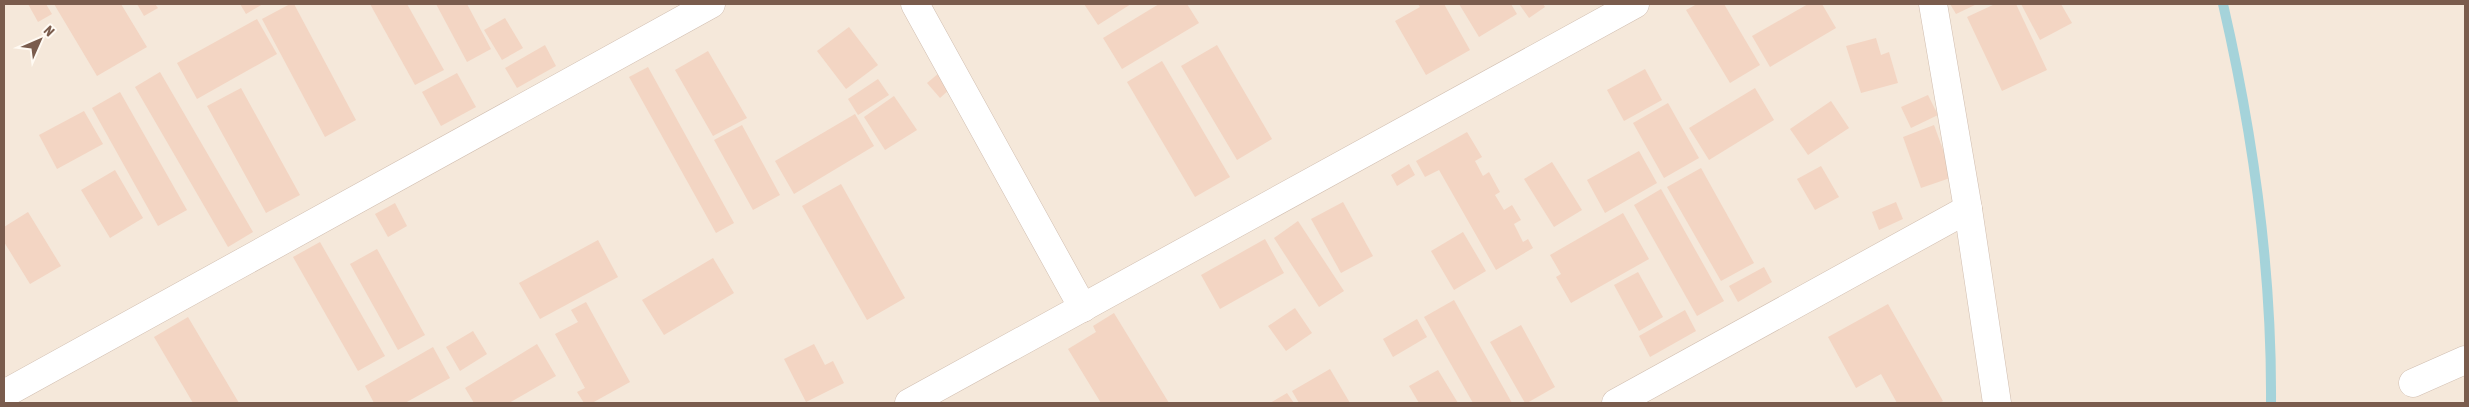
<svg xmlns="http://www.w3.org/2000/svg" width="2469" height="407" font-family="'Asap Condensed',sans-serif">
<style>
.residential{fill:#f5e8da}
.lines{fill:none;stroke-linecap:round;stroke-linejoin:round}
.stream{stroke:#a5d3da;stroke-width:10}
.building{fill:#f3d5c3}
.minor-casing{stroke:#d1beb0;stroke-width:29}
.tertiary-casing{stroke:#d1beb0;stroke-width:29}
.minor{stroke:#fff;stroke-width:28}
.tertiary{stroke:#fff;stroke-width:28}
</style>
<rect width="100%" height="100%" fill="#fdf6ec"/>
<rect class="residential" x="4" y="4" width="2461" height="399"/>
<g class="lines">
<path class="stream" d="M 2223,4 C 2253,134 2272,269 2271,403"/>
</g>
<g class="building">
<polygon points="28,4 46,4 52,14 38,22"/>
<polygon points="54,4 121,4 147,47 97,76"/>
<polygon points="137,4 155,4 158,8 144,16"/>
<polygon points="240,4 263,4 246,14"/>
<polygon points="290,4 294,4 356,120 325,137 262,19"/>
<polygon points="370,4 407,4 444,70 415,85"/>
<polygon points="436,4 467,4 491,49 467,62"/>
<polygon points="1084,4 1131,4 1098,25"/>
<polygon points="1159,4 1187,4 1199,23 1122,69 1103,38"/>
<polygon points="1418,4 1444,4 1470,50 1426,75 1395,21 1420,7"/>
<polygon points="1459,4 1511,4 1517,14 1479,37"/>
<polygon points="1519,4 1543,4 1545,7 1529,18"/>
<polygon points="1697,4 1724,4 1760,65 1730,83 1686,10"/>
<polygon points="1808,4 1822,4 1836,28 1770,67 1752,36"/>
<polygon points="1950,4 1977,4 1956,14"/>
<polygon points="1995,4 2016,4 2047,70 2002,91 1967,17"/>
<polygon points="2021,4 2061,4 2072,23 2040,40"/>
<polygon points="505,18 523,48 502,60 484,30"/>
<polygon points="257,19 277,54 197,99 177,63"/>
<polygon points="849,27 878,65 846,89 817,51"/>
<polygon points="1876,38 1881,55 1889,52 1898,83 1861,93 1846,46"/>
<polygon points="545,45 556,66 517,88 505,68"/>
<polygon points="1217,45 1272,139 1237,160 1181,66"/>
<polygon points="708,51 747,118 713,136 675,70"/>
<polygon points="1162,61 1230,177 1195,197 1127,82"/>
<polygon points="648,67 734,223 716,233 629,77"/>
<polygon points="1645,69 1662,100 1624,121 1607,90"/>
<polygon points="160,72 253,232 228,247 135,87"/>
<polygon points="457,73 476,107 441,126 422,92"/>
<polygon points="939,73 951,88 940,98 927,83"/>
<polygon points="878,79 889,95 858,115 848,99"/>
<polygon points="241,88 300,195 266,213 207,106"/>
<polygon points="1755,88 1774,120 1709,160 1689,128"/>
<polygon points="120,92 187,210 158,226 92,108"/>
<polygon points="1928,95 1938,115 1911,128 1901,107"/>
<polygon points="894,96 917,130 885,150 864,117"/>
<polygon points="1831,101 1849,128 1808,155 1790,129"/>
<polygon points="1668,103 1699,158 1664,178 1633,123"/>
<polygon points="84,111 103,144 57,169 39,135"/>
<polygon points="855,114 874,146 794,194 775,161"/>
<polygon points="742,125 780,195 753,210 714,140"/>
<polygon points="1934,125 1953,177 1921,188 1903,137"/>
<polygon points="1467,132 1482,157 1475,161 1483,176 1489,172 1500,192 1495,195 1504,210 1512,205 1521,220 1514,224 1523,242 1528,239 1533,248 1496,270 1439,170 1425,177 1416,161"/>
<polygon points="1639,151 1657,183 1605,213 1587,180"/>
<polygon points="1552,162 1582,210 1554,227 1524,179"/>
<polygon points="1409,164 1415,175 1397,186 1391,175"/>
<polygon points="1821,166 1839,197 1815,210 1797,179"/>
<polygon points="1701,168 1754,263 1721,281 1667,187"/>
<polygon points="115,170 143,218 110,238 81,190"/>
<polygon points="841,184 905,298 867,320 802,206"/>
<polygon points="1661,189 1724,301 1697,316 1634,205"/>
<polygon points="1343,202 1373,256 1341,273 1311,219"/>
<polygon points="1896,202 1903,219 1879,230 1872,212"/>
<polygon points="395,203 407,226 388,237 375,214"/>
<polygon points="28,212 61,266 30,284 4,242 4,227"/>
<polygon points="1623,213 1649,259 1571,303 1556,277 1561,274 1550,255"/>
<polygon points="1298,221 1344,291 1319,307 1274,238"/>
<polygon points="1463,232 1486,271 1454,290 1431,251"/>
<polygon points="1265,239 1284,273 1220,309 1201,275"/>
<polygon points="598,240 618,277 540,319 519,283"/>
<polygon points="320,242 385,356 358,371 293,257"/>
<polygon points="377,249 425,335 398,350 350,264"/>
<polygon points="713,258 734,293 664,335 642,300"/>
<polygon points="1764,267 1772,282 1738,302 1729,286"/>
<polygon points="1638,272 1663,317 1639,331 1614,285"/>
<polygon points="1454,300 1512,403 1473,403 1424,317"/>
<polygon points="586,302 630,382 592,403 584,403 577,392 585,388 555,334 578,322 571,310"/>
<polygon points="1888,304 1943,401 1939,403 1897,403 1881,374 1856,388 1828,337"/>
<polygon points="1295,308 1312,333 1286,351 1268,326"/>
<polygon points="1685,310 1696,331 1650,357 1639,336"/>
<polygon points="1114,313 1169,403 1101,403 1068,349 1096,332 1093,326"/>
<polygon points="188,317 239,403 193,403 154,337"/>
<polygon points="1417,319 1427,337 1393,357 1383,339"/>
<polygon points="1521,325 1555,387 1527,403 1525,403 1490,342"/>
<polygon points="473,331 487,354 460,371 446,347"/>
<polygon points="537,344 556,376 509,403 474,403 465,388"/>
<polygon points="814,344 825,365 833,361 844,383 806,402 784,359"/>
<polygon points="433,347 450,378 405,403 374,403 365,386"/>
<polygon points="1330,369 1350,403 1299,403 1292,391"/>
<polygon points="1438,370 1458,403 1419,403 1409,386"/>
<polygon points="1287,393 1294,403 1270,403"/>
</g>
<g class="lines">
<defs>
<g id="minor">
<polyline points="915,4 1083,308"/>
<polyline points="1933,4 1968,209 1997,403"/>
<polyline points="2413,383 2465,360"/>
<polyline points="4,394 711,4"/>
<polyline points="1616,403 1968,209"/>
</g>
<polyline id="tertiary" points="909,403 1635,4"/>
</defs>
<use href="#minor" class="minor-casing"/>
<use href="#tertiary" class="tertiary-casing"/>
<use href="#minor" class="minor"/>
<use href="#tertiary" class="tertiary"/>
</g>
<rect width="2469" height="407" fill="none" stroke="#7a5c4d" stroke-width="10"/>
<g transform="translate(40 40) rotate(45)" stroke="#fffaf3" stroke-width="4" paint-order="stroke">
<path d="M0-4L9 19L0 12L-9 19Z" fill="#7a5c4d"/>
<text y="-8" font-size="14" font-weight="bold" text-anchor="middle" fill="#7a5c4d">N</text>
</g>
</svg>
